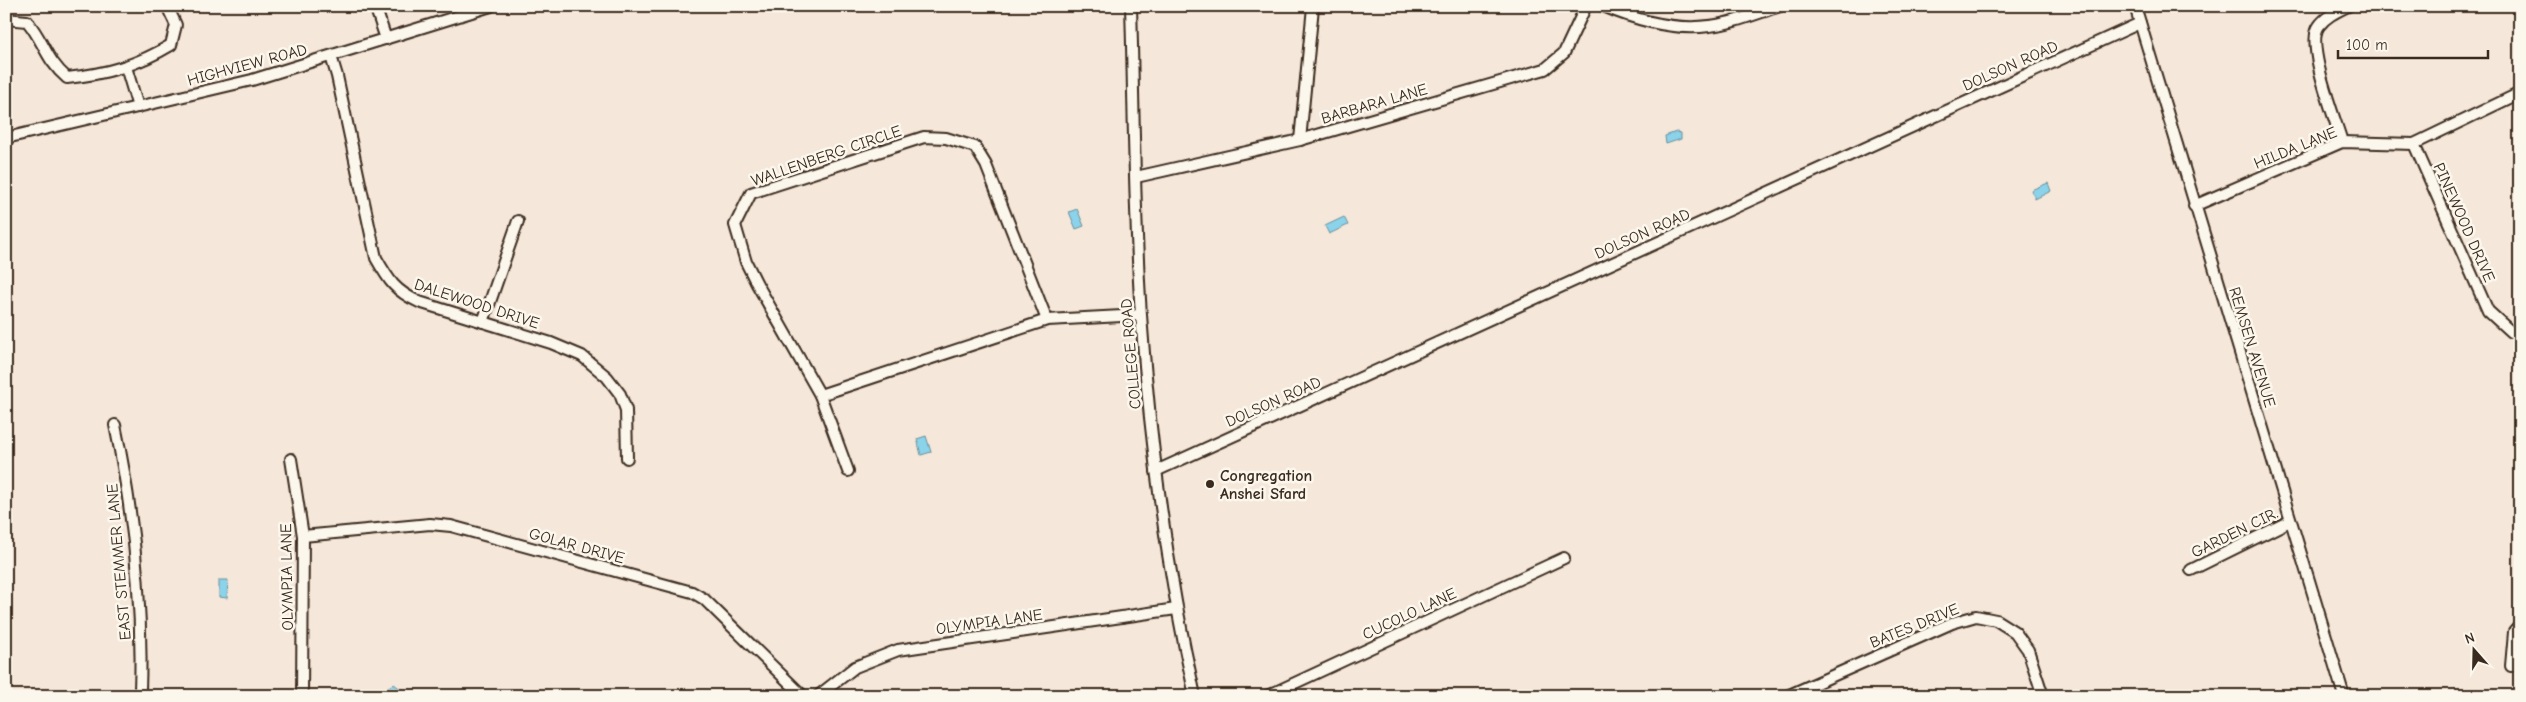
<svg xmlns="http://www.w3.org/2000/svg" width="2526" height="702" font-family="'Comic Neue',sans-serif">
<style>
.water{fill:#8ad3eb;stroke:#6a8f99}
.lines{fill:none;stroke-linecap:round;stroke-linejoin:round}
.minor-casing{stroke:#3b2a1e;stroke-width:14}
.minor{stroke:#fbf7ec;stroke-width:10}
.poi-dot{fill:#3b2a1e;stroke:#fbf7ec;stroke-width:2}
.labels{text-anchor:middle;stroke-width:5;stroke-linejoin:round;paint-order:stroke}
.street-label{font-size:16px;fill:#3b2a1e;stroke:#fbf7ec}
.poi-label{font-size:16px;font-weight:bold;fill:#3b2a1e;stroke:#fbf7ec;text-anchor:start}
</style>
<rect width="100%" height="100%" fill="#f5e7da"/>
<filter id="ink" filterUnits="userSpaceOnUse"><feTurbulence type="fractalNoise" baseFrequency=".02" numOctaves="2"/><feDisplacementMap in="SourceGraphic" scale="10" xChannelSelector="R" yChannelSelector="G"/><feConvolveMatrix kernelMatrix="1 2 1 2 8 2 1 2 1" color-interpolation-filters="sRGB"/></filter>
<g filter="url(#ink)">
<g class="water">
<polygon points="1676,132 1681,133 1681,139 1666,144 1665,136"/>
<polygon points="2048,183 2051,191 2035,199 2031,190"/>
<polygon points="1077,209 1084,226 1076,229 1069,212"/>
<polygon points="1344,217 1348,225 1329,234 1325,226"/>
<polygon points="926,436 931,452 921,455 917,439"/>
<polygon points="219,580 228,580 227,598 219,597"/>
<polygon points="394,684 402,690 402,696 394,696 389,691 388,687"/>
</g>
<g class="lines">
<defs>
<g id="minor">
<polyline points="375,6 386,39"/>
<path d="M 1131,6 C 1134,109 1134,213 1141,315 C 1150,443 1167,571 1195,696"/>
<path d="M 1603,6 C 1636,20 1673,31 1709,26 C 1732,24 1757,13 1780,6"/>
<polyline points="2135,6 2344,696"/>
<path d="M 6,19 L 27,21 C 44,41 45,59 67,78 C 106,74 138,65 171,45 L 176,25 L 167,6"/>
<path d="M 331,56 L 337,76 L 376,258 C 389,281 395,291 419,302 L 551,343 L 582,356 L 607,377 L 620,394 L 626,410 L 627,458"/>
<polyline points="126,67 138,107"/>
<polyline points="6,138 252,80 491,6"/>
<polyline points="1300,140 1313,7"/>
<path d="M 2342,142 C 2335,118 2305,44 2319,26 C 2326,16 2338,11 2348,6"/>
<polyline points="2414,144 2488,311 2511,332"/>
<polyline points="1136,177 1300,140 1545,69 1564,53 1586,6"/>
<polyline points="2194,206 2342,142 2414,144 2520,93"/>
<polyline points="483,322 518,221"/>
<polyline points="820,395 1047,320 1141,315"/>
<path d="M 115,425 C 133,511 143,603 140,691 L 138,696"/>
<polyline points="291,459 303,536 302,696"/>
<polyline points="848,471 820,395 757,284 746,262 735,225 751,193 924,137 946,138 975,147 986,165 1047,320"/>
<polyline points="1156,471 2140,23"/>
<polyline points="303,536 430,524 451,526 692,592 704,599 803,696"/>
<polyline points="2191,570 2290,521"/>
<polyline points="2511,666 2514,632 2520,625"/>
<polyline points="818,696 855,667 898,650 1176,609"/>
<polyline points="1267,696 1564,558"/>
<polyline points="1787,696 1952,623 1976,616 1996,620 2015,632 2028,650 2043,696"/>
</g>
</defs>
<use href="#minor" class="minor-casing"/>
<use href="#minor" class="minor"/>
</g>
</g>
<circle class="poi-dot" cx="1210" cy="484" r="5"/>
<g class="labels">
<g class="street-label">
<text transform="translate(247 64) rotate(-15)" y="6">HIGHVIEW ROAD</text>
<text transform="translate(2010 65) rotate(-24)" y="6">DOLSON ROAD</text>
<text transform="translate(1374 103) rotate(-16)" y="6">BARBARA LANE</text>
<text transform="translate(2295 147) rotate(-22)" y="6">HILDA LANE</text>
<text transform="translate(826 155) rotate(-19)" y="6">WALLENBERG CIRCLE</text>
<text transform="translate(2465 222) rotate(66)" y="6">PINEWOOD DRIVE</text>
<text transform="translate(1642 233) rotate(-24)" y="6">DOLSON ROAD</text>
<text transform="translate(477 303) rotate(18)" y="6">DALEWOOD DRIVE</text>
<text transform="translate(2253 347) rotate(73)" y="6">REMSEN AVENUE</text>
<text transform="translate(1130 354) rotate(-95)" y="6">COLLEGE ROAD</text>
<text transform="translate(1273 401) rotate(-24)" y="6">DOLSON ROAD</text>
<text transform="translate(2234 532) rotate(-26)" y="6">GARDEN CIR.</text>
<text transform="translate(577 545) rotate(15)" y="6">GOLAR DRIVE</text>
<text transform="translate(118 562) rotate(-95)" y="6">EAST STEMMER LANE</text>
<text transform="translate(286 577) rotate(-91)" y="6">OLYMPIA LANE</text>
<text transform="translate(1409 613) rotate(-25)" y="6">CUCOLO LANE</text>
<text transform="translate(989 621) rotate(-8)" y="6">OLYMPIA LANE</text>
<text transform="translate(1914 625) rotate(-22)" y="6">BATES DRIVE</text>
</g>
<g class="poi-label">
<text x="1220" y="481">Congregation<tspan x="1220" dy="18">Anshei Sfard</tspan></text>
</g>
</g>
<rect width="2526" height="702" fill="none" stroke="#fbf7ec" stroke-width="25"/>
<rect x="12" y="12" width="2501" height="677" fill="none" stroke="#3b2a1e" stroke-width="2" filter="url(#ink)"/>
<g transform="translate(2474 650) rotate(340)" stroke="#fbf7ec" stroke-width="4" paint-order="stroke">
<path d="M0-4L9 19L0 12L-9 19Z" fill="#3b2a1e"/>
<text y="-8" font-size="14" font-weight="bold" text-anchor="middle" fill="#3b2a1e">N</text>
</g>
<path d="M2338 50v8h150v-8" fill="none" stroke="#3b2a1e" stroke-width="2.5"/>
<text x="2346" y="50" font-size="15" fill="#3b2a1e" stroke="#fbf7ec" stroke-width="4" paint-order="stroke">100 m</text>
</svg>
